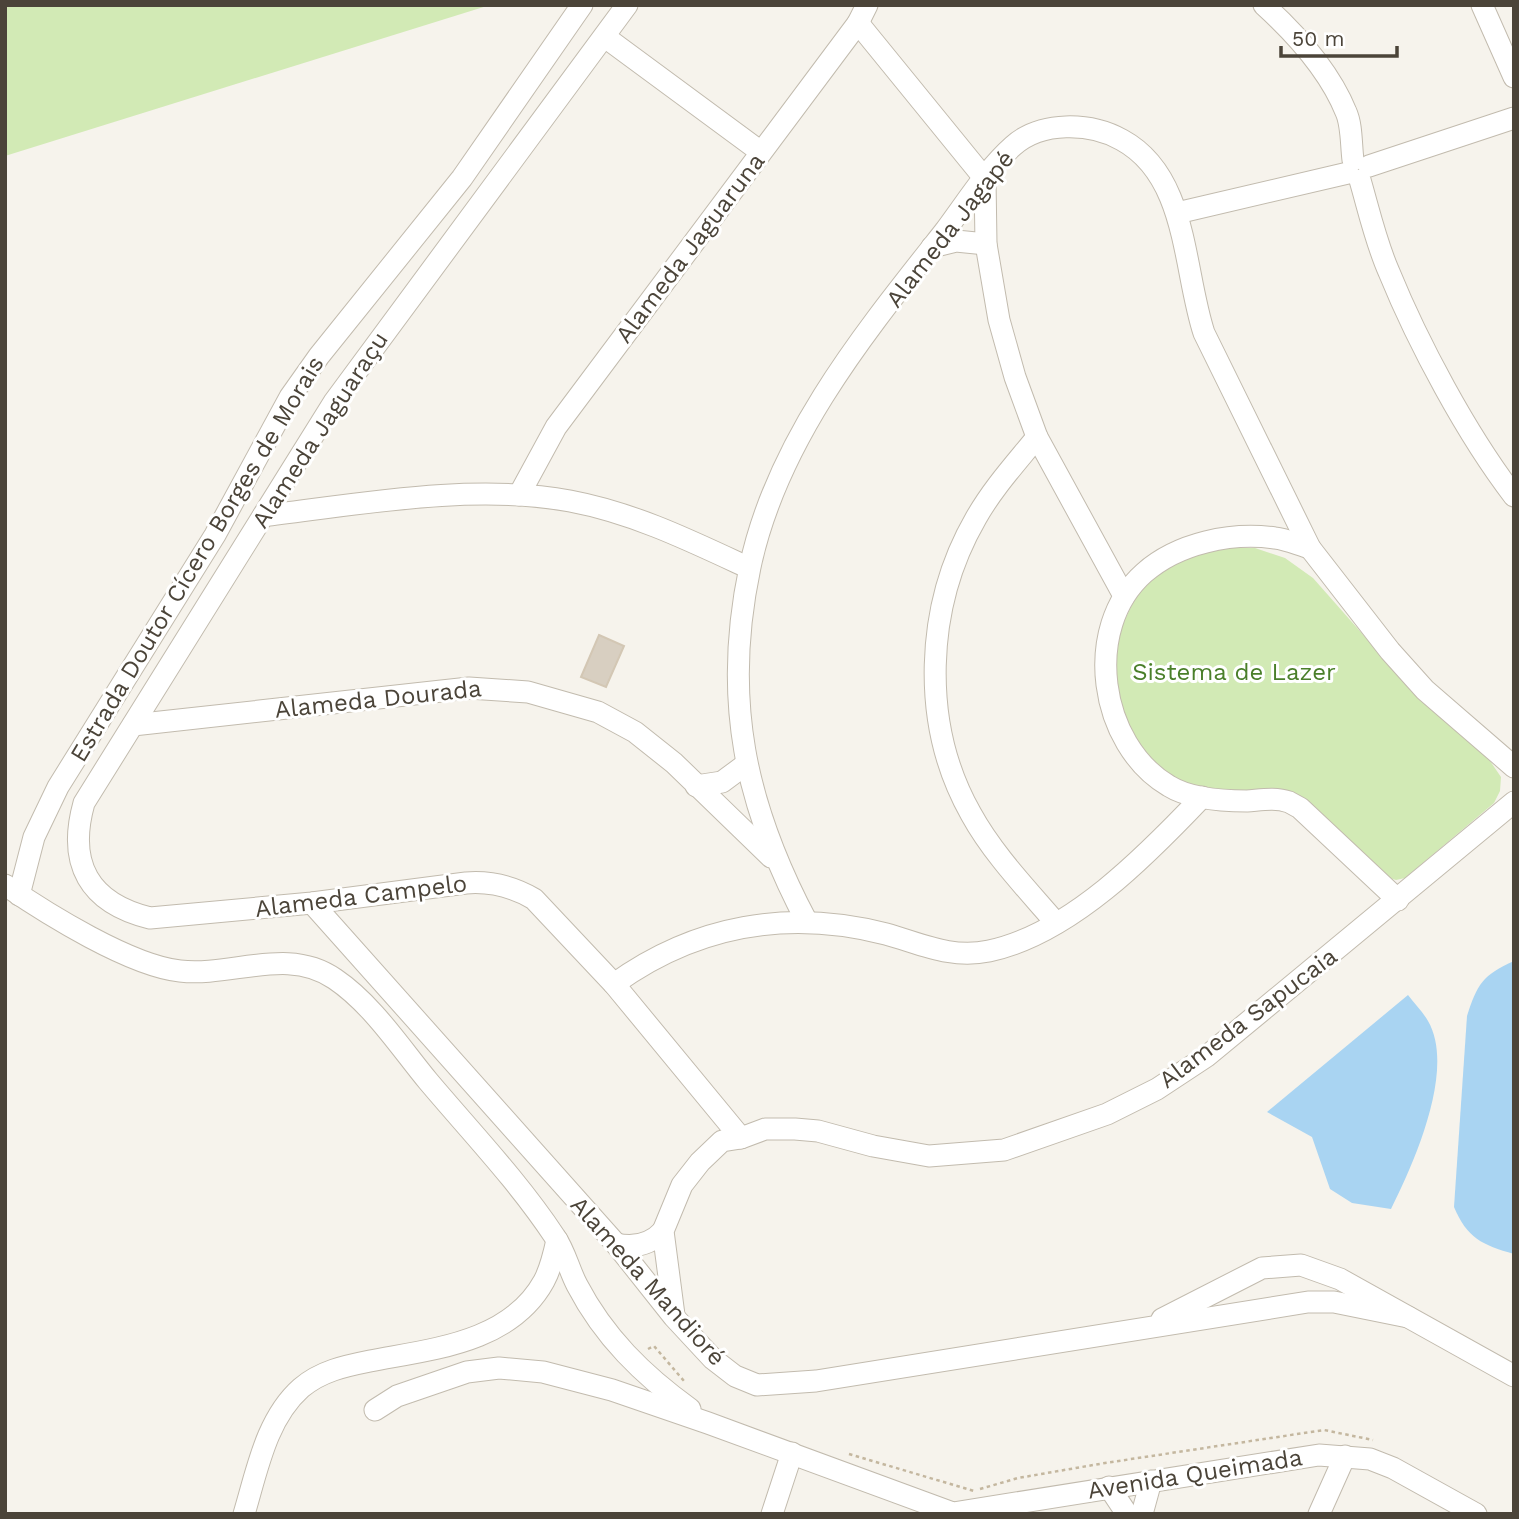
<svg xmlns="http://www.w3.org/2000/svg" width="1519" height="1519" font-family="'Work Sans',sans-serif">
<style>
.green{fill:#d2eab5}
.water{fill:#a9d4f2}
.building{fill:#d8cfc1;stroke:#d3c7b4;stroke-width:2}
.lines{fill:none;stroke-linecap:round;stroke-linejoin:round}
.minor-casing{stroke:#c2bbae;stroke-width:23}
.path{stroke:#c4b79f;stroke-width:2.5;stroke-dasharray:3.5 3.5;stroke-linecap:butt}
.minor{stroke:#fff;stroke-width:21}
.labels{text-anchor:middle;stroke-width:6;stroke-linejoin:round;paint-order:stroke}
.street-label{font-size:24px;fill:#4b4439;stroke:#fff}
.park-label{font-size:24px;fill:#4a7f2a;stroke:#fff}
</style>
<rect width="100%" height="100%" fill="#f6f3ec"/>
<g class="green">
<polygon points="5,5 490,5 5,156"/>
<polygon points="1224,548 1255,548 1285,558 1313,578 1419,698 1488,758 1501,777 1500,791 1494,803 1405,878 1396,880 1383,876 1298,798 1205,790 1168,777 1125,728 1112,662 1123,624 1140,587 1164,567 1196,553"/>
</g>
<g class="water">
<path d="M 1514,961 L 1514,1254 C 1482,1245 1467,1238 1454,1207 L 1467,1016 C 1477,984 1483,975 1514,961 Z"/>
<path d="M 1408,995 C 1414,1003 1423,1012 1428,1021 C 1456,1069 1414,1163 1391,1209 L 1352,1203 L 1330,1189 L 1312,1137 L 1267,1112 Z"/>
</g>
<polygon class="building" points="599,635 624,646 606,687 581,677"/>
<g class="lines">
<defs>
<g id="minor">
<path d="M 627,5 L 334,402 L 84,803 C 67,864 89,903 150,918 L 312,903 L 466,883 C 491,881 512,886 534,899 L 614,984 L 741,1138"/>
<path d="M 1264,5 C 1297,35 1329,70 1346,112 C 1352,125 1351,145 1353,160"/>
<polyline points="1482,5 1514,77"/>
<polyline points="858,23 985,179 986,244 999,320 1015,377 1037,437 1124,596"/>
<polyline points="605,37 761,152"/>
<polyline points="1369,166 1514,118"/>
<path d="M 1360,180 C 1369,211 1376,243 1389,272 C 1418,343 1467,435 1514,496"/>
<polyline points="1177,213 1348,173"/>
<polyline points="932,247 956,241 986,244"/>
<path d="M 1037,437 C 1016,463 993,488 976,518 C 925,606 920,724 971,814 C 993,854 1026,888 1056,923"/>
<polyline points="519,495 556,427 858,23 867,5"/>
<path d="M 263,516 C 360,504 474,483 570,501 C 634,513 691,541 749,568"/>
<path d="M 1310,548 C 1299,545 1286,539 1275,538 C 1231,532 1178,543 1144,573 C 1082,628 1099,745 1169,786 C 1190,799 1222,801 1247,801 C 1261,800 1275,797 1289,802 L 1300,808 L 1398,900"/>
<polyline points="133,725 469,688 528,692 598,712 635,732 674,763 771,857"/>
<polyline points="696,786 722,782 745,765"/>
<path d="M 5,885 C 47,914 131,966 180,971 C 232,977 288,946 335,979 C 372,1004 400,1047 428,1081 C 471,1132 518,1181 555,1237 C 565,1251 569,1270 577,1285 C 604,1337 643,1375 690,1409"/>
<polyline points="19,895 34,837 58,787 215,535 290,397 319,356 462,178 582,5"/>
<polyline points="312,903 616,1244 674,1317 713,1359 735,1376 757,1385 816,1381 1308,1302 1334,1302 1408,1317"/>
<path d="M 807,922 C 745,805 722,699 750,567 C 777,439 866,331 945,231 C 966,203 987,169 1013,146 C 1041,121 1090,122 1122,140 C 1188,176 1183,269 1204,333 L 1310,548 L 1390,651 L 1425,690 L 1514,767"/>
<path d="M 614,984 C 696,925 788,909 886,934 C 922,944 951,959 989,951 C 1070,934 1147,855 1202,797"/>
<path d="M 616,1244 C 634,1248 650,1245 663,1231"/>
<polyline points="674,1315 663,1231 682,1185 700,1162 722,1141 741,1138 765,1129 795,1129 818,1131 873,1146 929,1156 1004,1150 1107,1114 1157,1089 1207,1056 1514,802"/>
<polyline points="1162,1319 1262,1268 1301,1265 1340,1279 1514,1376"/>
<polyline points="375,1410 397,1396 467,1372 499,1368 543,1372 612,1390 708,1423 953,1513 1319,1455 1370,1459 1393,1468 1476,1514"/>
<polyline points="1109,1487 1127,1514"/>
<path d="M 244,1514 C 257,1471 266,1419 301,1388 C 321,1371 345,1366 370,1361 C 432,1349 510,1343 544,1281 C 551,1268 554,1254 557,1240"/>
<polyline points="772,1514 792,1453"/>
<polyline points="1142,1514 1151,1481"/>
<polyline points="1319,1514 1345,1456"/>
</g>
</defs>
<use href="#minor" class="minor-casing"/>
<g class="path">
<polyline points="648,1349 654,1346 684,1381"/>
<polyline points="849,1454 974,1491"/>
<polyline points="980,1489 1018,1478 1105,1463 1324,1430 1373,1440"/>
</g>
<use href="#minor" class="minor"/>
</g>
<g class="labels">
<g class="street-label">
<text transform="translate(950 229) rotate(-52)" y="8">Alameda Jagapé</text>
<text transform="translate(690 248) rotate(-53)" y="8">Alameda Jaguaruna</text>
<text transform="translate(320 430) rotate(-57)" y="8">Alameda Jaguaraçu</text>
<text transform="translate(197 559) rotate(-59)" y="8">Estrada Doutor Cícero Borges de Morais</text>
<text transform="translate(378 699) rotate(-6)" y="8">Alameda Dourada</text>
<text transform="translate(361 896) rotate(-7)" y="8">Alameda Campelo</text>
<text transform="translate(1248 1018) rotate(-37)" y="8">Alameda Sapucaia</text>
<text transform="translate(648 1281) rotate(48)" y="8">Alameda Mandioré</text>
<text transform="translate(1195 1474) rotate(-9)" y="8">Avenida Queimada</text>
</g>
<g class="park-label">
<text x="1234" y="680">Sistema de Lazer</text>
</g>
</g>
<rect width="1519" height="1519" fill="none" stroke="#4b4439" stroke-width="14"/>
<path d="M1281 46v10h116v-10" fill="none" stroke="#4b4439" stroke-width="3.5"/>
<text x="1292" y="46" font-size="21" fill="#4b4439" stroke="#ffffff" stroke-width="5" paint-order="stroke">50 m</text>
</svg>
